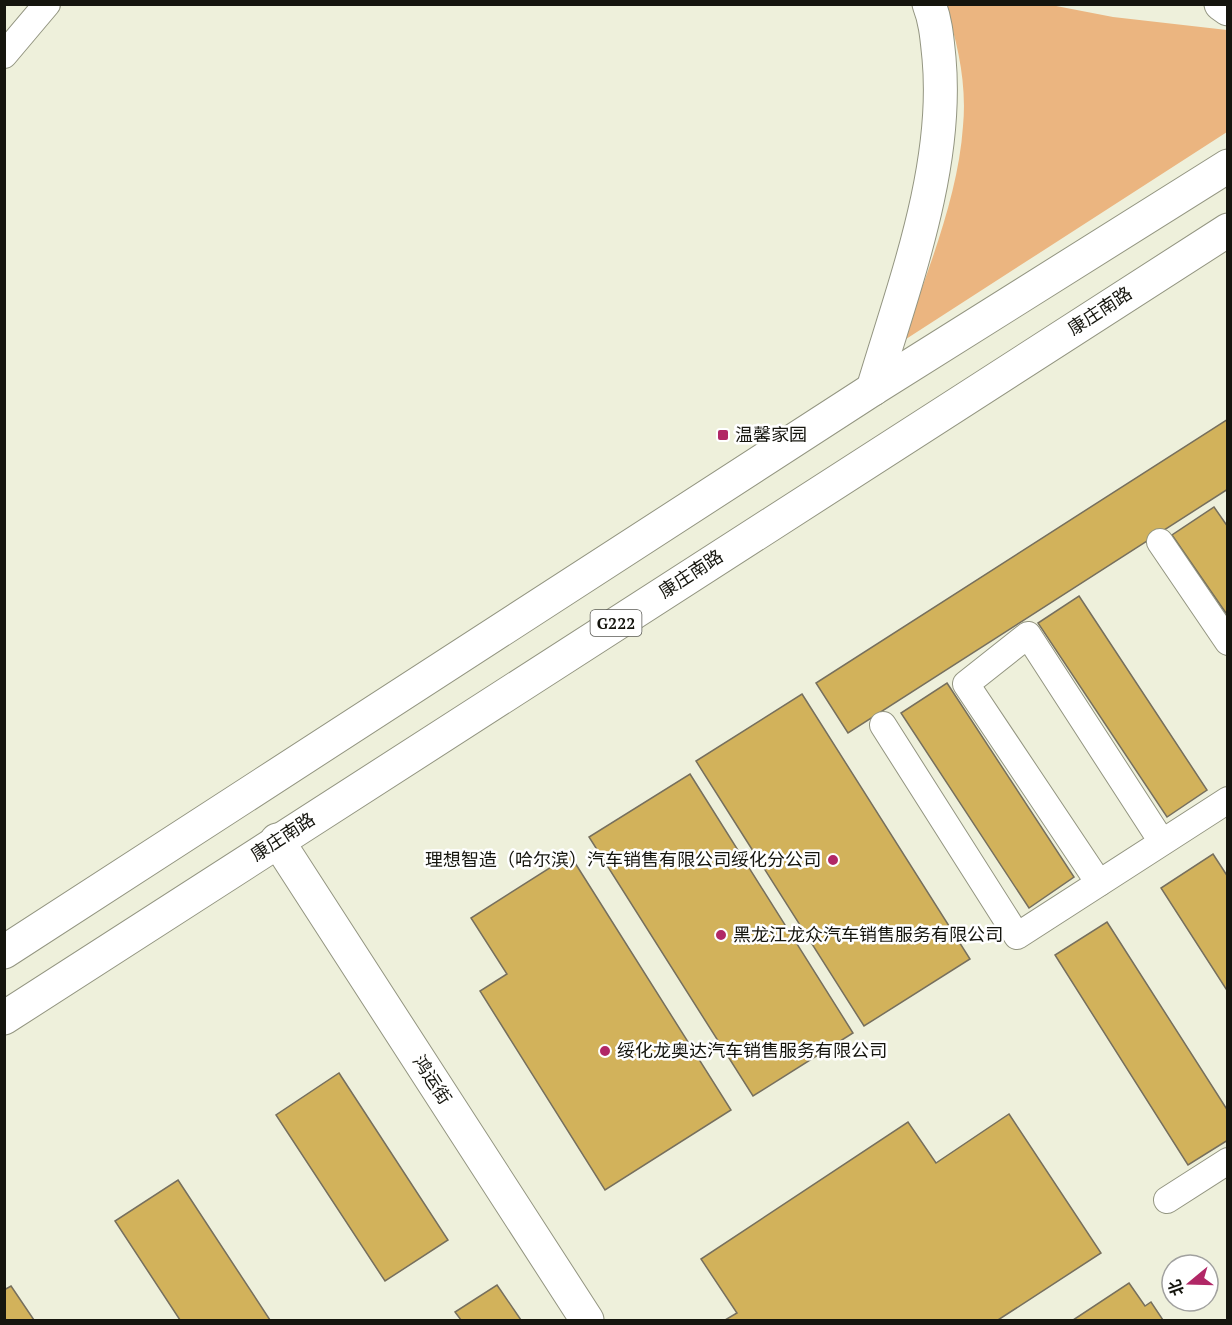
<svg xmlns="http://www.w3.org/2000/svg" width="1232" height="1325" font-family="'PT Serif','Noto Sans SC',serif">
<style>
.green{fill:#ebb580}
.building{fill:#d2b25b;stroke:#766f5d;stroke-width:1.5}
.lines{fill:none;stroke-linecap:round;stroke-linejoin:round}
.minor-casing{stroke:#939581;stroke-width:28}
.secondary-casing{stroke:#939581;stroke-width:35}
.primary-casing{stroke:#939581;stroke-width:35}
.trunk-casing{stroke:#939581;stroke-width:35}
.minor{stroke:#fff;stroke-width:26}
.secondary{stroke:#fff;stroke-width:33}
.primary{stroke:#fff;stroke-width:33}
.trunk{stroke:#fff;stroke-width:33}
.poi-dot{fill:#b12766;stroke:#fff;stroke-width:2}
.labels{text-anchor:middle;stroke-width:5;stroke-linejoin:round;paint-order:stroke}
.shield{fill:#fff;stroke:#5b5b56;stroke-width:1.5}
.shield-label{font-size:16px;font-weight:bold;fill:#15150e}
.street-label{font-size:18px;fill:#15150e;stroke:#fff}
.poi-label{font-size:18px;fill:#15150e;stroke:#fff;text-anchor:start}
</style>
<rect width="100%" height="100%" fill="#eef0db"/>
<path class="green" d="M 945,5 L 1051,5 L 1113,17 L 1227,30 L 1227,132 L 903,341 C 927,272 958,198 963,126 C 967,85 958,43 945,5 Z"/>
<g class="building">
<polygon points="1228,419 1228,489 848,733 816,683"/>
<polygon points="1214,507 1228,527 1228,616 1172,535"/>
<polygon points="1079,596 1207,790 1167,817 1038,623"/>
<polygon points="947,683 1074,877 1029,908 901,713"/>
<polygon points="802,694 970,959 864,1026 696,761"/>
<polygon points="690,774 853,1033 753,1096 589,837"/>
<polygon points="1213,854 1228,877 1228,992 1161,888"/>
<polygon points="570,855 731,1110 605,1190 480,991 507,974 471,918"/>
<polygon points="1107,922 1228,1111 1228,1140 1188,1165 1055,955"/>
<polygon points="339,1073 448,1240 385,1281 276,1115"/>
<polygon points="1009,1114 1101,1253 998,1320 725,1320 737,1313 701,1259 908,1122 936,1163"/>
<polygon points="178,1180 270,1320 180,1320 115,1221"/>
<polygon points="1129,1283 1145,1306 1151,1302 1163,1320 1073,1320"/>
<polygon points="497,1285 521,1320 461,1320 455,1312"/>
<polygon points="11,1286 34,1320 4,1320 4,1290"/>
</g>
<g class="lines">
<defs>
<g id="minor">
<polyline points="4,55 47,4"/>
<polyline points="1160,542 1228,642"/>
<polyline points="883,725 1017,936 1228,800"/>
<polyline points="1099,883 966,684 1028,635 1162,842"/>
<polyline points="1167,1200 1228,1161"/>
</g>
<polyline id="secondary" points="277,840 587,1320"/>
<g id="primary">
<polyline points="1221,4 1228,9"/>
<path d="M 873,389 C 904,285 949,168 939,58 C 937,39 936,22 929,4"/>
</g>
<g id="trunk">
<polyline points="4,952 873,389 1228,166"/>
<polyline points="4,1018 1228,230"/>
</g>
</defs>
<use href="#minor" class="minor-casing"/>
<use href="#secondary" class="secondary-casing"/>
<use href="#primary" class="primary-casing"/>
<use href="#trunk" class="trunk-casing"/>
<use href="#minor" class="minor"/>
<use href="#secondary" class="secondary"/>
<use href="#primary" class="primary"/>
<use href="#trunk" class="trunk"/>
</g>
<g class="poi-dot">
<rect x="717" y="429" width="12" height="12" rx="3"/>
<circle cx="833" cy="860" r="6"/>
<circle cx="721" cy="935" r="6"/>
<circle cx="605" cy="1051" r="6"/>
</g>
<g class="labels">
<rect class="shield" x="590.5" y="610" width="51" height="26" rx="4.5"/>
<g class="shield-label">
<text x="616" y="629">G222</text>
</g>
<g class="street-label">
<text transform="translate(1100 311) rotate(-33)" y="6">康庄南路</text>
<text transform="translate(691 574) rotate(-33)" y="6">康庄南路</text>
<text transform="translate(283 837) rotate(-33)" y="6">康庄南路</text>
<text transform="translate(432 1080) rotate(57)" y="6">鸿运街</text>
</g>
<g class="poi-label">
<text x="735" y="441">温馨家园</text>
<text x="821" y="866" text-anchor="end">理想智造（哈尔滨）汽车销售有限公司绥化分公司</text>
<text x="733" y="941">黑龙江龙众汽车销售服务有限公司</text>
<text x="617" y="1057">绥化龙奥达汽车销售服务有限公司</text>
</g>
</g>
<rect width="1232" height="1325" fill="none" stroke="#15150e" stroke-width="12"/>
<g transform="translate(1190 1283) rotate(251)"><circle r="28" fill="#ffffff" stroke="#a1a19f" stroke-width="1.5"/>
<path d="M0-4.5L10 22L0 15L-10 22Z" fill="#b12766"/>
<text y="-9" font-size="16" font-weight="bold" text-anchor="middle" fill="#15150e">北</text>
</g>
</svg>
